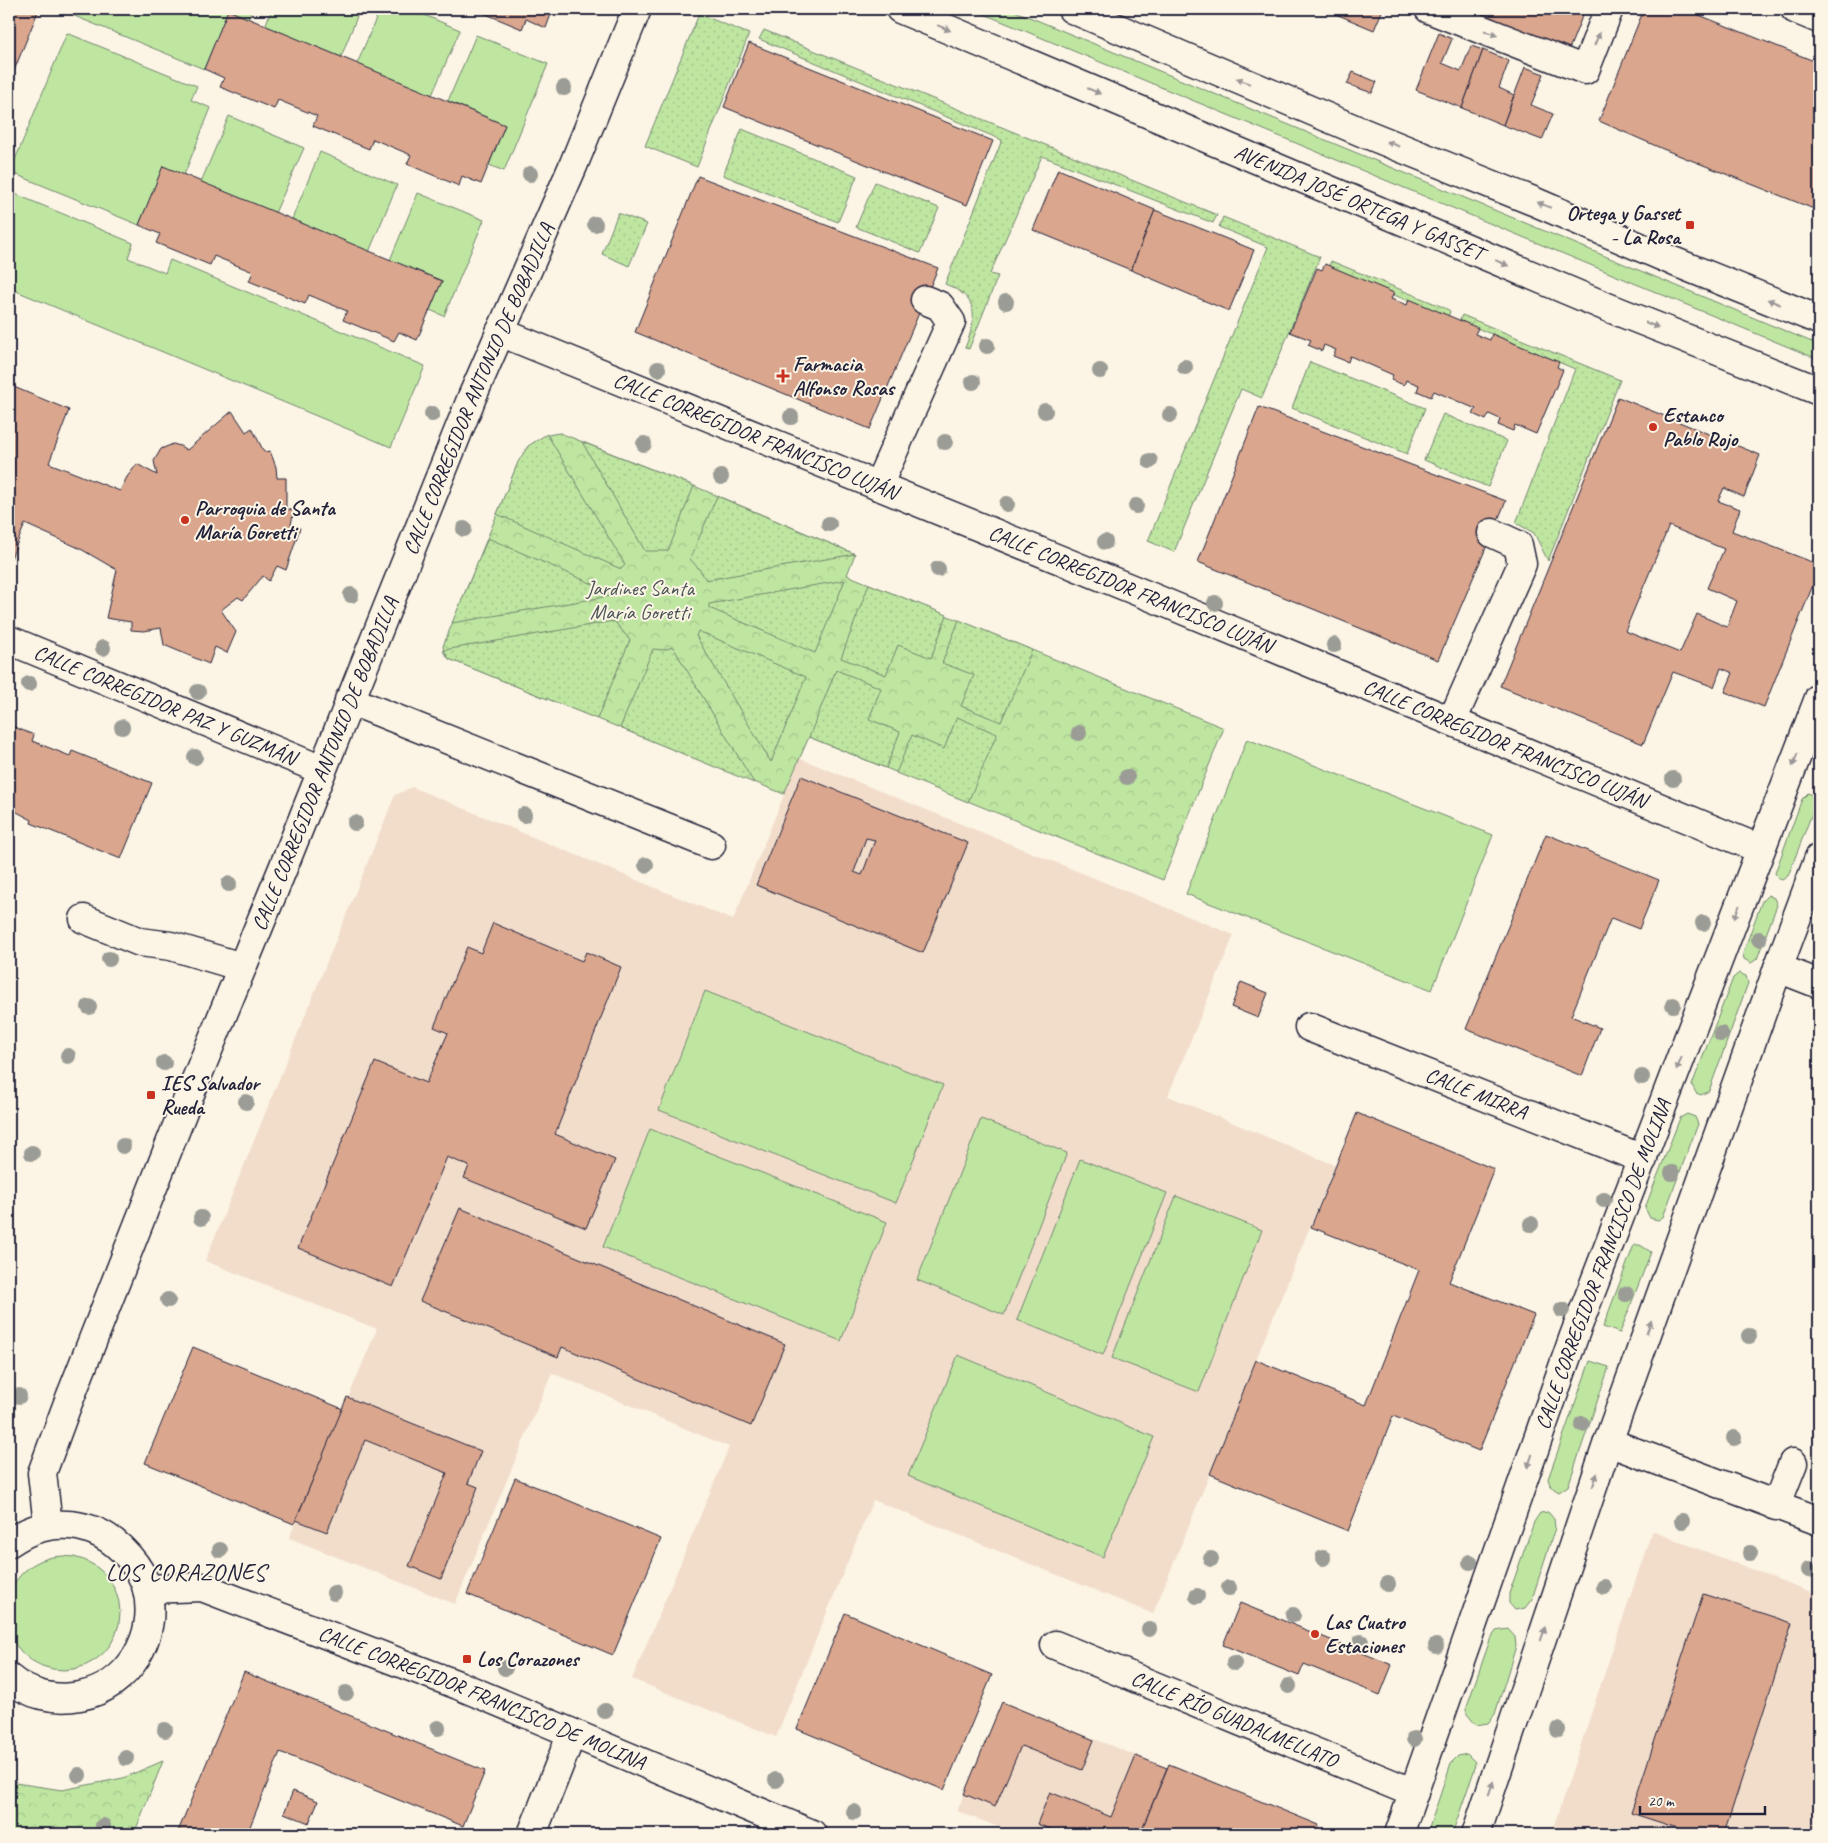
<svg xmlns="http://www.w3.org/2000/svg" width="1828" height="1843" font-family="Caveat,sans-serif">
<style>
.built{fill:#f2ddcb}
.grass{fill:#bfe6a1;stroke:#70846e}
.forest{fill:url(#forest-crowns);stroke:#70846e}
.garden{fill:url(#garden-dots);stroke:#70846e}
.building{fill:#daa68e;stroke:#22223b;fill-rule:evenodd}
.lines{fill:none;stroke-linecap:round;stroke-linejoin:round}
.minor-casing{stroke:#22223b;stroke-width:31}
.major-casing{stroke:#22223b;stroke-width:31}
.minor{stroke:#fcf5e5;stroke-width:28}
.major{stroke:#fcf5e5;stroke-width:28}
.tree{fill:#9a9c95}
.oneway{fill:#9a9698}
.poi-dot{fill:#c8321e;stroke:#fcf5e5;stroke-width:2}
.labels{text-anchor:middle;stroke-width:4;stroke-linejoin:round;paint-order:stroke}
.street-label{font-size:21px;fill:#22223b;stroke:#fcf5e5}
.poi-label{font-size:21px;font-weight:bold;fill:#22223b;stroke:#fcf5e5;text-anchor:start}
.park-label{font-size:21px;fill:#495354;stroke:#fcf5e5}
.quarter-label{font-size:24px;letter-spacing:1px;fill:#22223b;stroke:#fcf5e5}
</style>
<defs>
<pattern id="forest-crowns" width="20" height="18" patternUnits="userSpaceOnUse" patternTransform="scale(1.25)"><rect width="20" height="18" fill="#bfe6a1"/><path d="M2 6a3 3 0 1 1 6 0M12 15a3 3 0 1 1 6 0" fill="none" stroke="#a4c58c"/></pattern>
<pattern id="garden-dots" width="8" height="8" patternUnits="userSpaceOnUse" patternTransform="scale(1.25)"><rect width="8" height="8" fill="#bfe6a1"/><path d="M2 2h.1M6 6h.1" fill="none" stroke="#a4c58c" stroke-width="1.8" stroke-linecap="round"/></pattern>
</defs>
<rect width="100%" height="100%" fill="#fcf5e5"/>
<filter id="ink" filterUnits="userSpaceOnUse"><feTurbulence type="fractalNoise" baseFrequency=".02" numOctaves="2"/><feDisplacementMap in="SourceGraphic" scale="10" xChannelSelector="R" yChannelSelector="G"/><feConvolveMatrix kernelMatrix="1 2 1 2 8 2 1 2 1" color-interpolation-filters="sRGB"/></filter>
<g filter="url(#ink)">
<g class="built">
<polygon points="799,758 1234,935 1168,1096 1335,1165 1153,1614 873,1500 776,1737 632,1679 729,1447 552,1373 455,1604 289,1538 377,1329 205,1261 395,795 412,787 733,920"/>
<polygon points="1652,1531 1819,1595 1819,1834 1551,1834"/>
<polygon points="1002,1702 1167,1768 1140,1834 1016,1834 957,1811"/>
</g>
<g class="grass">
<polygon points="75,9 252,9 248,18 228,11 204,69 72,15"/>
<polygon points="272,9 360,9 341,57 265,26"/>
<polygon points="380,9 410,9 460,30 432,95 357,64"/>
<polygon points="972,9 1010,9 1819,345 1819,350 1815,358"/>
<polygon points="67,33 197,86 191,100 211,108 184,175 163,167 139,225 10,172"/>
<polygon points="476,35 548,64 504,171 489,165 505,125 448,101"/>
<polygon points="229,116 304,148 275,213 201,182"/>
<polygon points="320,152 397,185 369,252 292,219"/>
<polygon points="418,193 484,220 444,316 430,310 442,281 390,260"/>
<polygon points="15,194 133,243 128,258 165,273 170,260 425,366 391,447 9,288 9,210"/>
<polygon points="1247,739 1493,835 1432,990 1186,894"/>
<polygon points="1808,793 1815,796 1816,803 1788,876 1782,880 1778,878 1775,873 1802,799"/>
<polygon points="1768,895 1774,898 1777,905 1757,959 1751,963 1744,959 1743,953 1762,901"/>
<polygon points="1739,973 1746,976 1748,983 1709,1091 1701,1095 1696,1093 1692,1085 1733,978"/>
<polygon points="705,991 943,1085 896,1203 659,1110"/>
<polygon points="1687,1114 1695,1117 1698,1124 1663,1217 1658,1220 1650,1218 1645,1208 1680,1118"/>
<polygon points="981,1119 1067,1153 1004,1315 917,1280"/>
<polygon points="650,1129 887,1222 841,1341 603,1247"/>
<polygon points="1080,1159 1167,1193 1103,1355 1017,1320"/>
<polygon points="1176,1196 1262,1230 1199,1392 1112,1358"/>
<polygon points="1634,1245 1640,1245 1651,1252 1620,1333 1603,1327"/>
<polygon points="958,1355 1154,1437 1103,1557 908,1476"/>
<polygon points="1590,1361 1609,1367 1568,1486 1559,1492 1551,1487 1548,1479"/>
<polygon points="1548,1512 1554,1519 1555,1528 1532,1599 1525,1608 1515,1610 1509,1603 1509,1594 1534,1522 1540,1513"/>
<circle cx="63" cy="1613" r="57"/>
<polygon points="1508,1629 1515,1637 1516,1646 1495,1714 1488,1723 1476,1725 1467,1714 1467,1706 1490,1640 1496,1631"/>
<polygon points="1467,1754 1475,1762 1474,1771 1452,1834 1427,1834 1451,1763 1458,1756"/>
</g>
<g class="forest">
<path d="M 560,433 L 694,486 L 855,554 L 847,575 L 1224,728 L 1163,880 L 809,737 L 784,794 L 449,659 L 444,653 L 443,646 L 518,463 C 529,445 538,435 560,433 Z"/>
<polygon points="163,1761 134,1834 9,1834 9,1782 62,1790 123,1778"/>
</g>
<g class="garden">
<polygon points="699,14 749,34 697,167 645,146"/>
<path d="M 764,30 L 1217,215 L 1213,223 L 1042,156 L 990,274 L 998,276 L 969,349 L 965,348 C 977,317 980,298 945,284 L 1002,140 L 759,39 Z"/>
<polygon points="742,129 857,176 838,222 723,175"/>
<polygon points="875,182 939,208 920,253 856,227"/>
<polygon points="618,213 647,224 629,266 602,254"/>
<polygon points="1223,217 1320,257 1262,398 1241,389 1174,552 1148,541 1268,247 1219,227"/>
<polygon points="1331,261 1443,307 1450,311 1448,317 1328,268"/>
<polygon points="1462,315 1620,380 1548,561 1534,533 1516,523 1575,369 1460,321"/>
<polygon points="1310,362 1425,408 1407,454 1292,408"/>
<polygon points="1443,414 1507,441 1488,487 1424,460"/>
<polygon points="547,434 625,565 621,569 497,514 518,462 528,446"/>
<polygon points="582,442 694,486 668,551 645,551"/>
<polygon points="717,496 855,554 706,580 700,570 690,559"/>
<polygon points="488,538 611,592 610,596 452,623"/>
<polygon points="845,580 815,653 709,608 709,604"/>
<polygon points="869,584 947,615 931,658 898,645 886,675 841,658"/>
<polygon points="959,620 1032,650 1001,722 961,706 974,675 942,663"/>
<polygon points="614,621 630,640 597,719 449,659 444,650"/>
<polygon points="698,631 806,677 771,762 696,636"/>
<polygon points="673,647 754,783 620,728 653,649 663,650"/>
<polygon points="836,670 881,688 869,719 900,732 886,768 809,737"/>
<polygon points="957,717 997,734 968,802 896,773 912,735 944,749"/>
</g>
<g class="building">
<polygon points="9,9 39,9 9,83"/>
<polygon points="474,9 553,9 546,28 526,19 522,29"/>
<polygon points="1324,9 1383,9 1374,30"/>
<polygon points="1461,9 1585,9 1568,52"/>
<polygon points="1644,9 1684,9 1819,63 1819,211 1663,149 1599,121"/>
<polygon points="228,10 505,125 481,184 462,176 459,186 407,164 411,155 373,139 369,149 313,126 317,116 278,100 274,109 220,87 224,78 204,69"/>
<polygon points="1439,33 1452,39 1442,63 1461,71 1471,46 1483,50 1462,108 1416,90"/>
<polygon points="749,43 993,141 967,205 724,107"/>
<polygon points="1483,50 1509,61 1499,88 1514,95 1503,125 1462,108"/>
<polygon points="1525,67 1544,74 1531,105 1553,114 1542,140 1503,125"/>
<polygon points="1353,72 1377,82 1372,93 1347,84"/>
<polygon points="163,166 442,281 417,340 399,332 394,341 343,320 347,311 309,295 305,304 249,281 253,272 214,256 210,265 156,243 160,234 139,225"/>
<polygon points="1058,169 1155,210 1131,270 1033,230"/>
<polygon points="698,176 938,268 870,429 635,332"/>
<polygon points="1155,210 1254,250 1229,311 1131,270"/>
<polygon points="1325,264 1394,293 1391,299 1407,305 1409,299 1478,328 1475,334 1490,340 1492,334 1559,362 1557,367 1563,370 1536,434 1515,425 1513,431 1498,425 1500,419 1489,414 1486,420 1473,414 1476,409 1434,391 1431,397 1417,391 1419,385 1406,380 1404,385 1391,380 1393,375 1350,356 1348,362 1333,356 1336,350 1324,345 1322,351 1308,345 1311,340 1290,332 1317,268 1322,270"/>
<polygon points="9,385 69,410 49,463 120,491 127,477 137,464 157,475 154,461 161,449 173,444 180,446 187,450 232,411 246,432 252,428 264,452 270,451 276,467 277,478 286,478 286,509 294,510 291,525 300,528 286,570 277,566 269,581 263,576 243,600 238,597 221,610 236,632 227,653 215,647 209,664 164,645 161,628 144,631 131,630 131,622 106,618 117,570 79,548 25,524 9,563"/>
<path d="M 1618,397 L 1760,455 L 1744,497 L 1724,488 L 1718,501 L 1740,509 L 1732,531 L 1807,560 L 1819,566 L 1819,570 L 1764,707 L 1725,692 L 1733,673 L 1721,668 L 1714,687 L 1673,672 L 1643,744 L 1500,686 ZM 1669,526 L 1724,549 L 1707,588 L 1737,601 L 1727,627 L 1697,614 L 1680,653 L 1625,631 Z"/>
<polygon points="1259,407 1506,501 1438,660 1198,562"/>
<polygon points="9,725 34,735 32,741 70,756 72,751 152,783 121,859 31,823 32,820 15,811 13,816 9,814"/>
<path d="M 801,776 L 968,843 L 923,953 L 756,885 ZM 866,838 L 875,840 L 862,875 L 854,872 Z"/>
<polygon points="1546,834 1659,880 1639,929 1611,918 1571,1016 1600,1028 1582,1076 1466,1029"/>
<polygon points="493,923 582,961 586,952 621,967 555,1134 615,1160 586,1228 464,1178 469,1166 447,1157 393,1287 298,1248 375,1062 426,1083 448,1033 434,1027 467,947 481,953"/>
<polygon points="1241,982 1268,993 1258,1018 1231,1007"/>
<polygon points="1357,1113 1494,1169 1449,1282 1534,1315 1479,1451 1393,1416 1348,1531 1210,1474 1256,1360 1366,1405 1419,1270 1311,1227"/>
<polygon points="460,1208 785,1344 751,1426 562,1347 558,1357 420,1301"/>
<polygon points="193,1347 343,1409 294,1524 145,1463"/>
<polygon points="347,1397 481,1451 468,1483 478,1487 441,1579 409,1566 447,1473 365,1440 327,1532 296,1520"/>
<polygon points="515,1478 661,1539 613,1655 467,1594"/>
<polygon points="1703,1594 1792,1623 1724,1834 1696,1834 1631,1813"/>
<polygon points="1240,1603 1392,1665 1380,1695 1304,1664 1299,1676 1223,1645"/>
<polygon points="845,1613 992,1675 944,1790 797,1729"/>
<polygon points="244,1672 485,1771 463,1826 280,1752 247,1834 177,1834"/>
<polygon points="1002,1702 1094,1740 1082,1770 1021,1746 995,1807 964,1794"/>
<polygon points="1136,1756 1167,1768 1140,1834 1063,1834 1037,1824 1050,1792 1111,1817"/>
<polygon points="1169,1764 1319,1825 1316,1834 1140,1834"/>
<polygon points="293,1791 318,1801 309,1823 284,1813"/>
</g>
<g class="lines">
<defs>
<g id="minor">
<polyline points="1429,9 1585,70 1609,9"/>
<polyline points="1795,9 1819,19"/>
<path id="s1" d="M 500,332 L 1149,596 L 1760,849"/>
<polyline points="878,486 951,322 940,306 925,300"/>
<path id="s2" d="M 9,640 L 322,770"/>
<polyline points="349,700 711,845"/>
<polyline points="1452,721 1522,564 1518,545 1492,533"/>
<polyline points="84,919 140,942 171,946 242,967"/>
<polyline points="1778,968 1819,984"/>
<path id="s3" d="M 1309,1027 L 1643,1159"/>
<polyline points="1608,1442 1819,1521"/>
<polyline points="1776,1506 1793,1463"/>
<path id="s4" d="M 48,1525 L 42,1473 L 66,1408 L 183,1111 L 283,868 L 472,397 L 573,166 L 637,9"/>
<path d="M 9,1543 C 48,1515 96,1519 128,1556 C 136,1565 144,1577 147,1589 C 159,1637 128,1687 80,1696 C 55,1701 29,1695 9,1678"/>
<path id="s5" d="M 147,1589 L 202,1587 L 458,1685 L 812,1834"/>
<path id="s6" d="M 1055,1645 L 1414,1793"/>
<polyline points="532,1834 572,1733"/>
</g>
<g id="major">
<path id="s7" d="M 900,9 L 1607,307 L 1819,391"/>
<polyline points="1072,9 1364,133 1533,201 1675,262 1819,320"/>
<path id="s8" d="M 1399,1834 L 1574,1336 L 1819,698"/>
<polyline points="1476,1834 1608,1442 1778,968 1819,858"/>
</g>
</defs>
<use href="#minor" class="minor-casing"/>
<use href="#major" class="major-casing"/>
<use href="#minor" class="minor"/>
<use href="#major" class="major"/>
</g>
<g class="tree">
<circle cx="564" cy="88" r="8"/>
<circle cx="530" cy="174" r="8"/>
<circle cx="595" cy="224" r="8"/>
<circle cx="1006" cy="302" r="8"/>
<circle cx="987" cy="346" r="8"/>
<circle cx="1185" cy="367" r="8"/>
<circle cx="658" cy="369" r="8"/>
<circle cx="1100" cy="371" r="8"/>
<circle cx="973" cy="382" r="8"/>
<circle cx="1045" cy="411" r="8"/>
<circle cx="432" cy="414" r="8"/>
<circle cx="1170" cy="415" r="8"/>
<circle cx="791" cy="417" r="8"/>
<circle cx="945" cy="442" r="8"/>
<circle cx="644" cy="444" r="8"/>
<circle cx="1150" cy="461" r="8"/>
<circle cx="721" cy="477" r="8"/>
<circle cx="1007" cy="504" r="8"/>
<circle cx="1136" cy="506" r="8"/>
<circle cx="829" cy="524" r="8"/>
<circle cx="464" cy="529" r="8"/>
<circle cx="1105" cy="542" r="8"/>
<circle cx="938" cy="569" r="8"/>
<circle cx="351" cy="595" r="8"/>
<circle cx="1215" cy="603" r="8"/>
<circle cx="1334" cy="645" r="8"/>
<circle cx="103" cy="648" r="8"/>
<circle cx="29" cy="684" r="8"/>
<circle cx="198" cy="692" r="8"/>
<circle cx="122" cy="727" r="8"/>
<circle cx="1079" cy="733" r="8"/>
<circle cx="195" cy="757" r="8"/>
<circle cx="1127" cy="777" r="8"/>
<circle cx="1673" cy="779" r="8"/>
<circle cx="524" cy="815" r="8"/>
<circle cx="355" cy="823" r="8"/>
<circle cx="646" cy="865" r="8"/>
<circle cx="229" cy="884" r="8"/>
<circle cx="1703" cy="923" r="8"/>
<circle cx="1759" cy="939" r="8"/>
<circle cx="109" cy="959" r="8"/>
<circle cx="1673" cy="1005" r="8"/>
<circle cx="89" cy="1007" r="8"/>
<circle cx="1721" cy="1034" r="8"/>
<circle cx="68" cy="1056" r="8"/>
<circle cx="164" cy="1063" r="8"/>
<circle cx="1642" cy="1077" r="8"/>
<circle cx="246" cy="1102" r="8"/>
<circle cx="123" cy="1146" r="8"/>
<circle cx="32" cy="1153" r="8"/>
<circle cx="1672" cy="1173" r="8"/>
<circle cx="1604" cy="1200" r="8"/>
<circle cx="201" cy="1218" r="8"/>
<circle cx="1531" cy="1224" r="8"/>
<circle cx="1626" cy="1294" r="8"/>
<circle cx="168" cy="1300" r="8"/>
<circle cx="1562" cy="1310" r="8"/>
<circle cx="1749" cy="1336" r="8"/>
<circle cx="19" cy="1396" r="8"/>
<circle cx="1582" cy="1424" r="8"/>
<circle cx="1734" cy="1438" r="8"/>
<circle cx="1682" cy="1521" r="8"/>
<circle cx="220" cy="1550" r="8"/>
<circle cx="1750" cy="1553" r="8"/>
<circle cx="1323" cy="1558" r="8"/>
<circle cx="1211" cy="1559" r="8"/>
<circle cx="1470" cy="1562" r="8"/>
<circle cx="1809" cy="1570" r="8"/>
<circle cx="1388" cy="1584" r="8"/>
<circle cx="1604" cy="1587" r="8"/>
<circle cx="1229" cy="1588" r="8"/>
<circle cx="334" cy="1593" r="8"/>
<circle cx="1197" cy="1596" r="8"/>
<circle cx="1293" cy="1615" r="8"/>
<circle cx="1149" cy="1629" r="8"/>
<circle cx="1361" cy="1642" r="8"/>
<circle cx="1436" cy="1646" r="8"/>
<circle cx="1234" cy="1663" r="8"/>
<circle cx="505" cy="1668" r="8"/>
<circle cx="1289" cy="1686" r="8"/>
<circle cx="346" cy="1693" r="8"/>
<circle cx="605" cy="1711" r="8"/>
<circle cx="438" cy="1728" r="8"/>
<circle cx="165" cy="1730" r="8"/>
<circle cx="1558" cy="1730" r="8"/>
<circle cx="1414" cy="1739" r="8"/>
<circle cx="126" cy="1758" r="8"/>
<circle cx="79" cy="1775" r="8"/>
<circle cx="776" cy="1780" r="8"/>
<circle cx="854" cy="1812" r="8"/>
<circle cx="103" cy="1826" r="8"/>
</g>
<defs><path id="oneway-solid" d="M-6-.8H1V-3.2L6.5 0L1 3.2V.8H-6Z" transform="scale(1.25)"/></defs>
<g class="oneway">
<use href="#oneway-solid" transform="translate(944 28) rotate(23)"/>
<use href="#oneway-solid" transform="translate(1491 33) rotate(21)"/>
<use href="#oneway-solid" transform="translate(1597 39) rotate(-68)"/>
<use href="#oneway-solid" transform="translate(1243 81) rotate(-157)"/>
<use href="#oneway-solid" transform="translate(1094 91) rotate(23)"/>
<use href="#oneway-solid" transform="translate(1393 144) rotate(-158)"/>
<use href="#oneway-solid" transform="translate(1544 205) rotate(-157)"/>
<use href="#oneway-solid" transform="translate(1502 263) rotate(23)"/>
<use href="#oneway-solid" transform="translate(1774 302) rotate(-158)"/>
<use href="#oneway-solid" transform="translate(1652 325) rotate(22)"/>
<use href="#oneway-solid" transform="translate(1795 760) rotate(111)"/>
<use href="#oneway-solid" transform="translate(1737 912) rotate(111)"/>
<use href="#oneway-solid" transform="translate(1679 1064) rotate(111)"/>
<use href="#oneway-solid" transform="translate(1649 1327) rotate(-70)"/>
<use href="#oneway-solid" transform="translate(1530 1461) rotate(109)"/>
<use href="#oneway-solid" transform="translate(1595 1480) rotate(-71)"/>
<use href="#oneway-solid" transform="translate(1543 1634) rotate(-71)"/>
<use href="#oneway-solid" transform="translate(1491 1788) rotate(-71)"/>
</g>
</g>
<g class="poi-dot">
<rect x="1685" y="220" width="10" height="10" rx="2.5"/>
<path d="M780.5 368.5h5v5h5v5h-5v5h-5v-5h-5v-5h5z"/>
<circle cx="1653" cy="427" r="5"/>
<circle cx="185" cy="520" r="5"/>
<rect x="146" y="1090" width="10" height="10" rx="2.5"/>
<circle cx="1315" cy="1634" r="5"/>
<rect x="462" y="1654" width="10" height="10" rx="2.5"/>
</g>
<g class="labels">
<g class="street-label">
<text dy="7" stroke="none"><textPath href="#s7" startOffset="498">AVENIDA JOSÉ ORTEGA Y GASSET</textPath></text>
<text dy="7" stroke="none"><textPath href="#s4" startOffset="1221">CALLE CORREGIDOR ANTONIO DE BOBADILLA</textPath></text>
<text dy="7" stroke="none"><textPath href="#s1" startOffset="276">CALLE CORREGIDOR FRANCISCO LUJÁN</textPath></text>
<text dy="7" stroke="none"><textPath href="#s1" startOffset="681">CALLE CORREGIDOR FRANCISCO LUJÁN</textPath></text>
<text dy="7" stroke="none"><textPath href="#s2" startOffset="169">CALLE CORREGIDOR PAZ Y GUZMÁN</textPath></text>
<text dy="7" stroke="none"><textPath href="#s1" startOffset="1086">CALLE CORREGIDOR FRANCISCO LUJÁN</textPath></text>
<text dy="7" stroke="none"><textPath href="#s4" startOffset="816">CALLE CORREGIDOR ANTONIO DE BOBADILLA</textPath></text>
<text dy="7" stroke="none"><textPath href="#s3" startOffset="180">CALLE MIRRA</textPath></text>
<text dy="7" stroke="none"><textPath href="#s8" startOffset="605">CALLE CORREGIDOR FRANCISCO DE MOLINA</textPath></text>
<text dy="7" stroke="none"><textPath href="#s5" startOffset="356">CALLE CORREGIDOR FRANCISCO DE MOLINA</textPath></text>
<text dy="7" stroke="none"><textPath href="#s6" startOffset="194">CALLE RÍO GUADALMELLATO</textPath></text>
</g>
<g class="poi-label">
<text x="1680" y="220" text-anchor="end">Ortega y Gasset<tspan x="1680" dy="24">- La Rosa</tspan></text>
<text x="793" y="371">Farmacia<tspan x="793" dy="24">Alfonso Rosas</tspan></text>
<text x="1663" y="422">Estanco<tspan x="1663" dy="24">Pablo Rojo</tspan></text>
<text x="195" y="515">Parroquia de Santa<tspan x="195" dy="24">María Goretti</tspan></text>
<text x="161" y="1090">IES Salvador<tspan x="161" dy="24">Rueda</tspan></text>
<text x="1325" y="1629">Las Cuatro<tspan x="1325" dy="24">Estaciones</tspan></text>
<text x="477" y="1666">Los Corazones</text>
</g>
<g class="park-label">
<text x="640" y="595">Jardines Santa<tspan x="640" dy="24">María Goretti</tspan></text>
</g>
<g class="quarter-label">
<text x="186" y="1580">LOS CORAZONES</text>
</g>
</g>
<rect width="1828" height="1843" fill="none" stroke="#fcf5e5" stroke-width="30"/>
<rect x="15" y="15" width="1798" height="1813" fill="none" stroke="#22223b" stroke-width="2" filter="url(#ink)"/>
<path d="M1640 1806v8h125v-8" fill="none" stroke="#22223b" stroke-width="2.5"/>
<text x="1648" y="1806" font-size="15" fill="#22223b" stroke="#fcf5e5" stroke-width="4" paint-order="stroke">20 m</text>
</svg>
